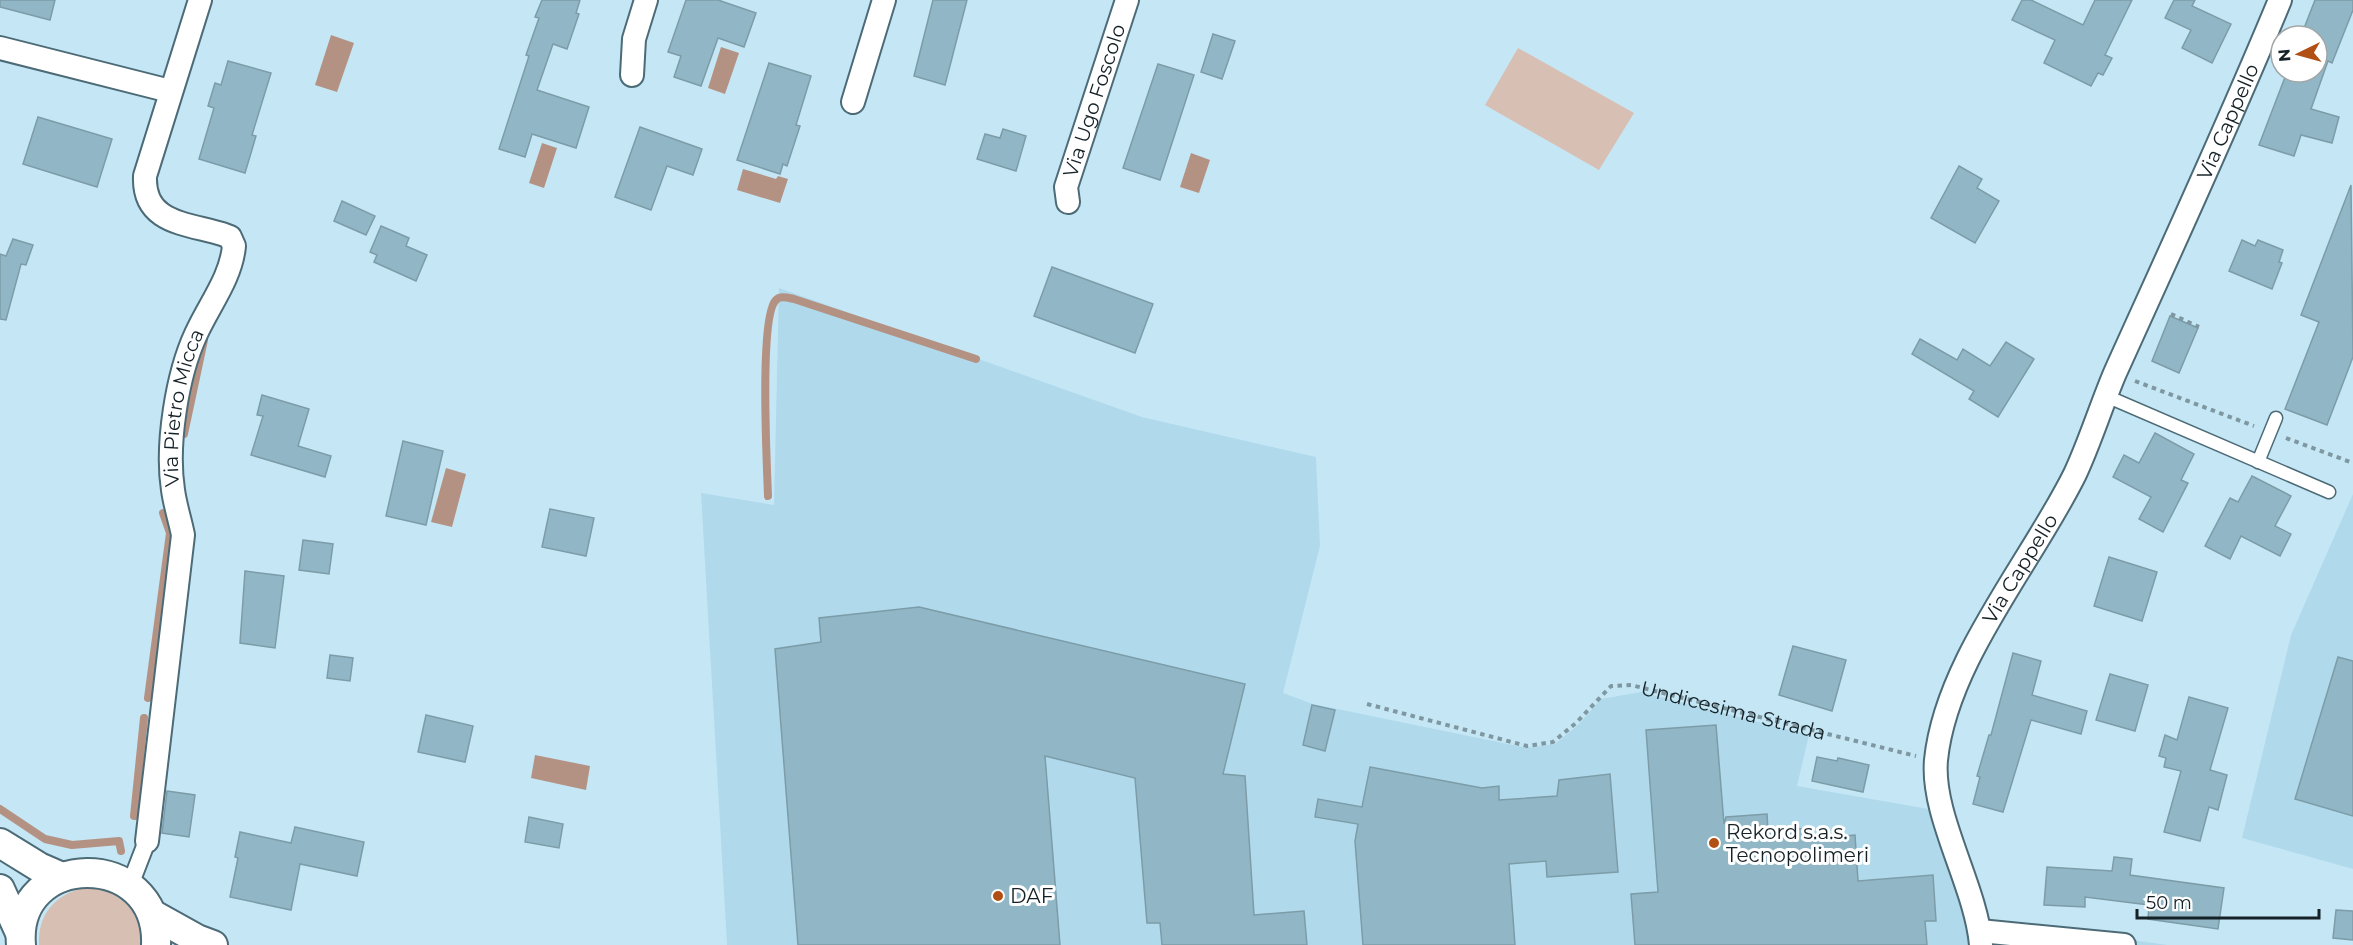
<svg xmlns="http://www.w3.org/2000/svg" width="2353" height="945" font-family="Montserrat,sans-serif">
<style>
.built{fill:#b0daeb}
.green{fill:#d8bfb4}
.water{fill:#b49283}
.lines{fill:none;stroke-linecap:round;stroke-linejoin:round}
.stream{stroke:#b49283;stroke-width:8}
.building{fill:#91b7c6;stroke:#7c9ca8;stroke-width:1.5}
.service-casing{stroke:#4c6b77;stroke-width:15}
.pedestrian-casing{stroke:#4c6b77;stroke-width:20}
.minor-casing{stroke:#4c6b77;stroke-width:26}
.tertiary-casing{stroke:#4c6b77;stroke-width:32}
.path{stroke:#7e97a1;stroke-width:4;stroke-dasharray:4.5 4.5;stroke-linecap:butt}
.service{stroke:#fff;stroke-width:12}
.pedestrian{stroke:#fff;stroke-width:16}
.minor{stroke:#fff;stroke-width:22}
.tertiary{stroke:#fff;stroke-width:28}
.poi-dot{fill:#b14f14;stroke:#fff;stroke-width:2}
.labels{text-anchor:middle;stroke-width:6;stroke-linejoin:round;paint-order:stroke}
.street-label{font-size:20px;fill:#152126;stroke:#fff}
.poi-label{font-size:20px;fill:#152126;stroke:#fff;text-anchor:start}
</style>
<rect width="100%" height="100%" fill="#c5e7f5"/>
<g class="built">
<polygon points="779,288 1142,417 1316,457 1320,546 1283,693 1313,704 1527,748 1555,744 1578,725 1601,699 1641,692 1809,735 1797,786 1946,812 1979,919 2168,945 727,945 701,493 774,505"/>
<polygon points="2353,494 2353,869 2242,838 2291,635"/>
</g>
<g class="green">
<polygon points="1518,48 1634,113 1599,170 1485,105"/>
<path d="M 92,887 C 122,893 144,913 140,945 L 39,945 C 37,911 60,890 92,887 Z"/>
</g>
<g class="water">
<polygon points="331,35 354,43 337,92 315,85"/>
<polygon points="721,47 739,53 725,94 708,88"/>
<polygon points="542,143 557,148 544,188 529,183"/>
<polygon points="1191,153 1210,160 1199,193 1180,187"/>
<polygon points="743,169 776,179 778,176 788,179 780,203 737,190"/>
<polygon points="446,468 466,474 452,527 431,522"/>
<polygon points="535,755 590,766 586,790 531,778"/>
</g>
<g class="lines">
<g class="stream">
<polyline points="184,434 204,340"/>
<path d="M 768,496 C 767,466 759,316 776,300 C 780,295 789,298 794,299 L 976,359"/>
<polyline points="148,698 170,533 163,513"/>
<polyline points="0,809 45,839 72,845 119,841 121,851"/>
<polyline points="134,816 144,718"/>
</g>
</g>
<g class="building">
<polygon points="0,0 55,0 50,20 0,7"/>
<polygon points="542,0 580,0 576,13 579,14 567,49 553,44 537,90 589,107 576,148 532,134 525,157 499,149 529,56 526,55 539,18 535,17"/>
<polygon points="686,0 718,0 756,13 744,47 718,38 701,86 674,77 681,56 668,52"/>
<polygon points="933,0 967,0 945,85 914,76"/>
<polygon points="2022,0 2031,0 2083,25 2095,0 2132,0 2105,55 2112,58 2103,75 2098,73 2091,86 2044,63 2055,40 2012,20"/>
<polygon points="2174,0 2195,0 2192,6 2231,24 2212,63 2182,48 2191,30 2165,18"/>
<polygon points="2315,0 2353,0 2353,10 2332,63 2328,61 2311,109 2339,117 2332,143 2301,135 2294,156 2259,145 2287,72 2317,72 2317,36 2301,36"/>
<polygon points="1213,34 1235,41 1222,79 1201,72"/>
<polygon points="228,61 271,73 252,135 256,136 245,173 199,159 214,108 208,106 215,83 221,85"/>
<polygon points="769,63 811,76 796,125 800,126 787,166 783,164 780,174 737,160"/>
<polygon points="1158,64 1194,75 1160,180 1123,168"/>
<polygon points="38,117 112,139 97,187 23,164"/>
<polygon points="640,127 702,149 693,175 667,166 651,210 615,197"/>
<polygon points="1003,129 1026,136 1016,171 977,159 985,134 1000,138"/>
<polygon points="1959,166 1982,179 1977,188 1999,201 1975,243 1931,218"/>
<polygon points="2351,185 2353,357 2327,425 2285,409 2319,322 2301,315"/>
<polygon points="342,201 375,216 366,235 334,221"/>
<polygon points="381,226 409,238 406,246 427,255 416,281 374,262 377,255 370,252"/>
<polygon points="13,239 33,245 26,265 21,264 6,320 0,319 0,254 6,256"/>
<polygon points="2242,240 2255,246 2258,240 2283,250 2279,262 2282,263 2272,289 2229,271"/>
<polygon points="1052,267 1153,304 1135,353 1034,316"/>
<polygon points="2170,316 2198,328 2179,373 2152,361"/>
<polygon points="1920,339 1957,360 1963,349 1990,366 2006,342 2034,359 1998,417 1969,399 1974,391 1912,354"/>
<polygon points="262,395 309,409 298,446 331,456 325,477 251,455 263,416 257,415"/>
<polygon points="2155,433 2194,454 2181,480 2188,483 2163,532 2139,519 2151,497 2113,477 2124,455 2139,463"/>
<polygon points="403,441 443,451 426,525 386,516"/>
<polygon points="2252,476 2291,496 2275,526 2291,534 2280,556 2241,536 2230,559 2205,546 2230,498 2238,502"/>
<polygon points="550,509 594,518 586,556 542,547"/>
<polygon points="303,540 333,544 329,574 299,570"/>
<polygon points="2109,557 2157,572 2142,621 2094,606"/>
<polygon points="245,571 284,576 275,648 240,643"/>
<polygon points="919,607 1245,684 1223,774 1245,776 1254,915 1304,911 1307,945 1162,945 1160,923 1147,923 1135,778 1045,756 1060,945 798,945 775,649 821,642 819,618"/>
<polygon points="1793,646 1846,660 1832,711 1779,695"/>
<polygon points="2013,653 2041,661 2032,695 2087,711 2081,734 2031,720 2003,812 1973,804 1980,777 1977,776 1989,735 1991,735"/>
<polygon points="330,655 353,658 350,681 327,678"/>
<polygon points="2338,657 2353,661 2353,816 2295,799"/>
<polygon points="2110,674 2148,685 2135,731 2096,720"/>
<polygon points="2189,697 2228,708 2210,770 2227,775 2218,810 2209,807 2200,841 2164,832 2181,771 2164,767 2166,758 2159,756 2165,735 2177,740"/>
<polygon points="1312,705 1335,710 1325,751 1303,745"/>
<polygon points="426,715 473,726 465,762 418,752"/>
<polygon points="1716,725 1724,824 1726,817 1767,814 1768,831 1810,828 1811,839 1855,835 1858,881 1933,875 1936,921 1925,921 1927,945 1635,945 1631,894 1658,892 1646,730"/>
<polygon points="1817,757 1837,761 1838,758 1869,765 1863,792 1812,781"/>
<polygon points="1370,767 1482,788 1499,786 1499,800 1557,796 1559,780 1610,774 1618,872 1547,877 1546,861 1509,864 1515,945 1363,945 1355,841 1358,824 1315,817 1318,799 1362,807"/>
<polygon points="167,791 195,795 189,837 162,833"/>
<polygon points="529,817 563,824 559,848 525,842"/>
<polygon points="295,827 364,842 357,876 300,864 291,910 230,897 238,858 235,857 240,832 291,843"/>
<polygon points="2114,857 2132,859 2130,875 2224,888 2218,929 2148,919 2149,905 2085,897 2085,907 2044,905 2047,867 2112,871"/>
<polygon points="2336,910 2353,911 2353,940 2333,938"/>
</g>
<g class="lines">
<defs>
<g id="service">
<polyline points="2106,396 2329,492"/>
<polyline points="2258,462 2276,418"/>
</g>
<polyline id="pedestrian" points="130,885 147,841"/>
<g id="minor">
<polyline points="0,48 170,91"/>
<polyline points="632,75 634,39 646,0"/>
<polyline points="853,102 884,0"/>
<path id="s2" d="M 1068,202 L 1066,187 L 1127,0"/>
<path id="s3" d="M 147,841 L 183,535 C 180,520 175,505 173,490 C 166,445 177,375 196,334 C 209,305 231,278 234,246 L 230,237 L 222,234 C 185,223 143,223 145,176 L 200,0"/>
<polyline points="1980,931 2124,945"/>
<path id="s4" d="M 1981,945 C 1976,886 1931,816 1936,760 C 1946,661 2031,563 2075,474 C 2090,442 2101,406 2115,373 C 2171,249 2228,126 2280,0"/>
</g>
<g id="tertiary">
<polyline points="0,843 39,867 62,877"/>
<polyline points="0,889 20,933"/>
<polyline points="152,914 197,939 213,945"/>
<path d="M 21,945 C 13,850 160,848 156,945"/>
</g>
</defs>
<use href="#service" class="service-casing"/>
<use href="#pedestrian" class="pedestrian-casing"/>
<use href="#minor" class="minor-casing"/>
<use href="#tertiary" class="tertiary-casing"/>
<g class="path">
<polyline points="2171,314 2199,327"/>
<polyline points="2135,381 2254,426"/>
<polyline points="2286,438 2353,463"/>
<path id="s1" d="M 1367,704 L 1527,746 L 1553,742 L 1576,723 L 1611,686 L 1631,685 L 1916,756"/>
</g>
<use href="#service" class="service"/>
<use href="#pedestrian" class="pedestrian"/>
<use href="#minor" class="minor"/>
<use href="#tertiary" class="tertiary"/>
</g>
<g class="poi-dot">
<circle cx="1714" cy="843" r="6"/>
<circle cx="998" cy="896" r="6"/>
</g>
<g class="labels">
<g class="street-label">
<text dy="7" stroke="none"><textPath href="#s2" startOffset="106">Via Ugo Foscolo</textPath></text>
<text dy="7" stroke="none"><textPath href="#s4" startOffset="896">Via Cappello</textPath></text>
<text dy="7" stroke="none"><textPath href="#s3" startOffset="438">Via Pietro Micca</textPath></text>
<text dy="7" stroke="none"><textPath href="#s4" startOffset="402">Via Cappello</textPath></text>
<text dy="7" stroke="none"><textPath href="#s1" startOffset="398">Undicesima Strada</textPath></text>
</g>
<g class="poi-label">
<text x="1726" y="839">Rekord s.a.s.<tspan x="1726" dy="23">Tecnopolimeri</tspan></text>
<text x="1010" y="903">DAF</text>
</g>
</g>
<g transform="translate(2299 54) rotate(265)"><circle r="28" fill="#ffffff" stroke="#a1a6a8" stroke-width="1.5"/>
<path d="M0-4.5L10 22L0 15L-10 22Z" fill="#b14f14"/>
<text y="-9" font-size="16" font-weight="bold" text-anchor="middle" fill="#152126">N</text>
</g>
<path d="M2137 909v9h182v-9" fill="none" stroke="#152126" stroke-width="3"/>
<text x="2146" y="909" font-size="18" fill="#152126" stroke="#ffffff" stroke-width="4.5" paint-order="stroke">50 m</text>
</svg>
